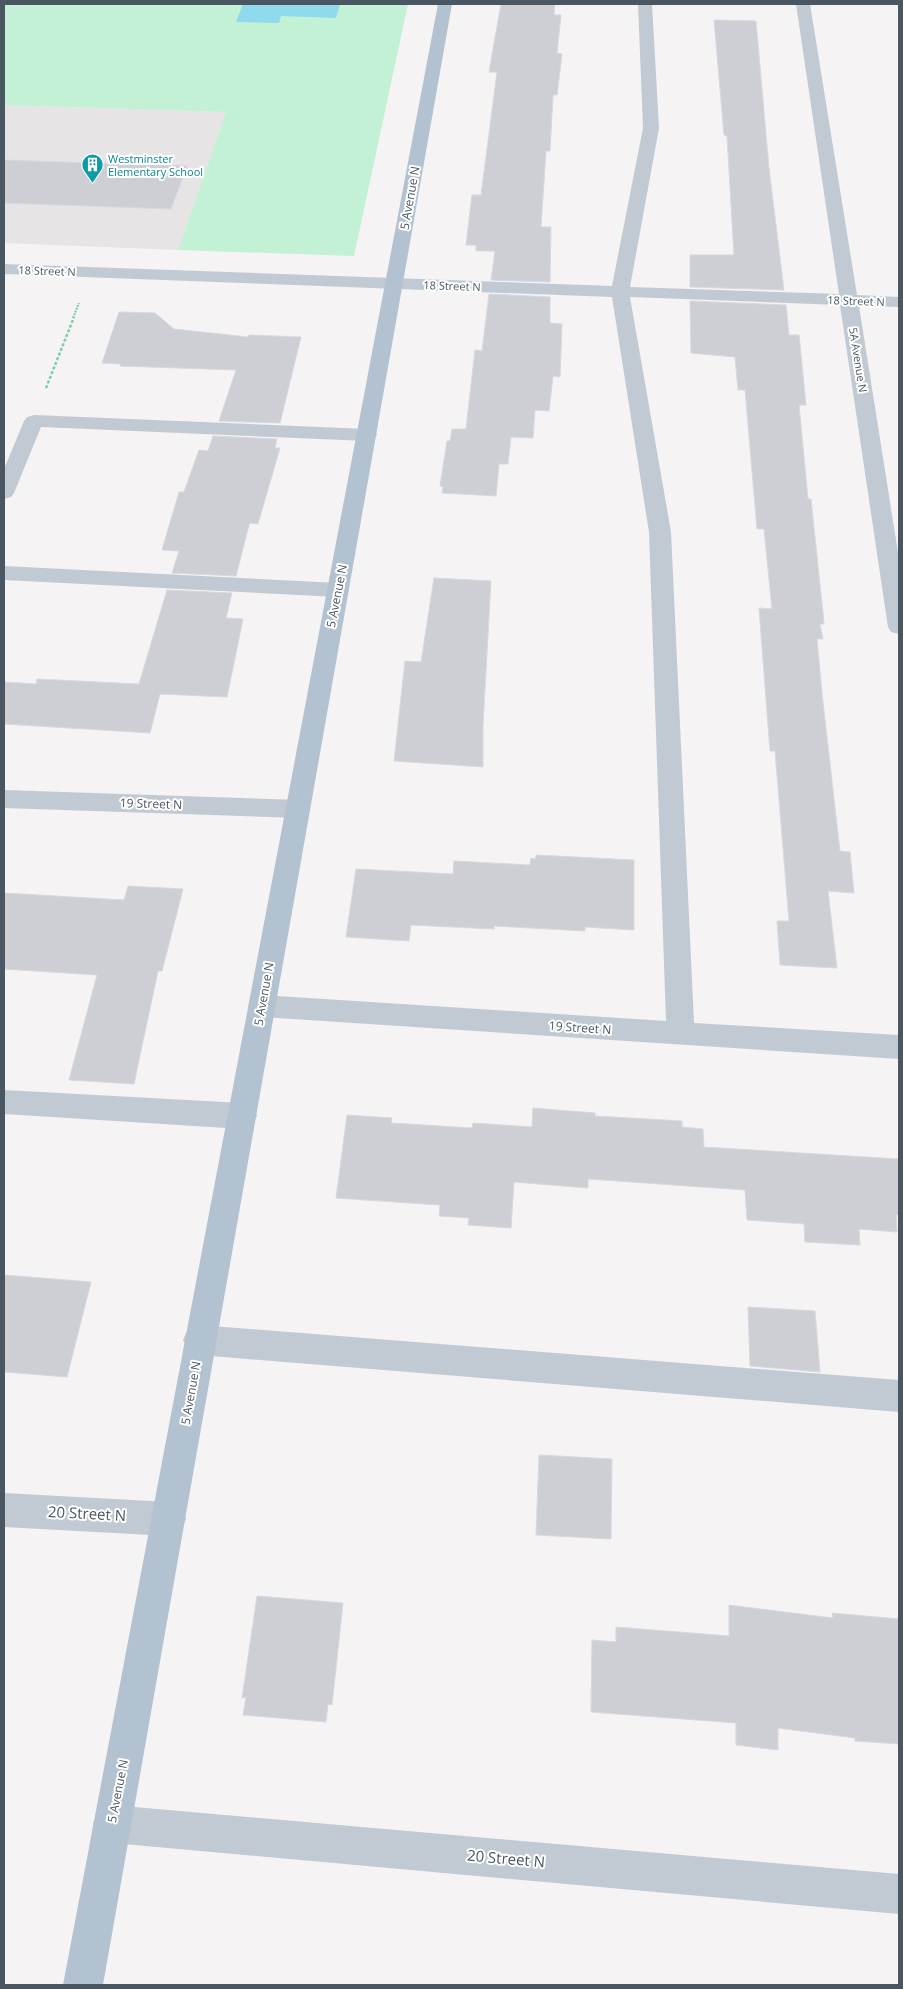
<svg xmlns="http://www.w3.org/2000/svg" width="903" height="1989" font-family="'Open Sans',sans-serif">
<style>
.education{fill:#e6e4e5}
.green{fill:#c3f1d5}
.water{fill:#90daee}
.building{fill:#cdcfd5;stroke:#d7d9de}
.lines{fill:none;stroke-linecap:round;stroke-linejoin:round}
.path-far1{stroke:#7ad0a6;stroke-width:2;stroke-dasharray:2 1;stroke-linecap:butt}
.path{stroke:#7ad0a6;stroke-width:2.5;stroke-dasharray:3 2;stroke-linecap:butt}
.minor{fill:#c1cad2;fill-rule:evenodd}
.major{fill:#b3c2d1;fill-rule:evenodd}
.labels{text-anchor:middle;stroke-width:4;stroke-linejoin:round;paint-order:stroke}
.far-culture-label{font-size:11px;fill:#0d838f;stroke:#fff;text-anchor:start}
.far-street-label{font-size:11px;fill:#4a5661;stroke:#fff}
.street-label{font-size:12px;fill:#4a5661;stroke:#fff}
.near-street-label{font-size:15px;fill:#4a5661;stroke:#fff}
</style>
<rect width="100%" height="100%" fill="#f5f3f3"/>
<polygon class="education" points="4,105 226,112 178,250 4,243"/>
<polygon class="green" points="4,4 408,4 354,256 178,250 226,112 4,105"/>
<polygon class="water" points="243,4 340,4 336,18 281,16 279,23 236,22"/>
<g class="building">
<polygon points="501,4 555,4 554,15 561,15 557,53 562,54 557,95 553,95 550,151 546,151 541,227 551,227 550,282 491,280 495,251 476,251 476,245 466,245 472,195 481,195 497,72 489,72"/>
<polygon points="714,20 756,21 769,168 784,290 690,287 690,255 734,255 727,136 724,135"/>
<polygon points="4,160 187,166 171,209 4,203"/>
<polygon points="489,294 550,297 550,323 562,324 560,377 553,376 549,411 535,410 533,438 511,437 508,464 499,464 496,496 442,493 443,487 440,486 447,441 450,441 452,429 466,429 475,350 482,351"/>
<polygon points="690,301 786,305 789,335 799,335 806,405 799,405 808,499 811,499 823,613 824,624 820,624 823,639 817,639 822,693 840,851 850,852 854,893 828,891 837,968 780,965 777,921 789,921 775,751 770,751 759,608 772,609 764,529 757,529 745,390 738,390 735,357 691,353"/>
<polygon points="119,312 155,313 174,329 248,337 249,335 301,337 280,423 219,421 236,370 120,366 121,364 102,363"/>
<polygon points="213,436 277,439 275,448 280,448 258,524 250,523 249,525 236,576 172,573 179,551 162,550 179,492 184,492 199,450 208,451"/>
<polygon points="434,578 491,581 483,725 483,767 394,761 405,661 421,662"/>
<polygon points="167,590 232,593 226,618 243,619 227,697 160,694 150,733 4,724 4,682 36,684 37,679 139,684"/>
<polygon points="536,855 634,860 634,930 585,927 585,931 494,926 494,929 411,925 409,941 346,937 356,869 453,874 454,861 530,865 531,858 536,859"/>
<polygon points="128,886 183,889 162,971 158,971 134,1084 69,1080 97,975 4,969 4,893 124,900"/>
<polygon points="533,1108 595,1113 595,1116 682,1121 682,1127 703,1129 704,1147 899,1159 899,1215 896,1215 897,1232 859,1229 860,1245 805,1242 804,1224 747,1220 745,1190 588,1179 588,1188 514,1182 511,1228 468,1225 469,1218 439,1216 440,1205 336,1198 347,1115 392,1118 391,1123 472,1128 473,1123 532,1127"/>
<polygon points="4,1275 91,1282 67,1377 4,1372"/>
<polygon points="748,1307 815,1311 820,1372 750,1366"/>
<polygon points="539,1455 612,1459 611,1539 536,1535"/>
<polygon points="257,1596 343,1603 332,1705 328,1704 326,1722 243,1715 246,1697 242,1698"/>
<polygon points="729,1605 833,1618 832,1613 899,1619 899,1744 855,1741 855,1738 778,1728 778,1750 736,1745 736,1723 591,1712 592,1640 616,1642 616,1627 729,1636"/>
</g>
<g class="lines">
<polyline class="path-far1" points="73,318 79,303"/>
<polyline class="path" points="46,388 74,317"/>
<g class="minor">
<polygon points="638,4 652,4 659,128 630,287 839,294 796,4 810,4 857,295 899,297 899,307 859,306 899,559 899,634 891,632 888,627 840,305 630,297 671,532 694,1023 899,1035 899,1059 262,1017 252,1014 248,1006 252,998 262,995 666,1021 649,532 612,297 4,274 4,264 612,286 643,128"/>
<polygon points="34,415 367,429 374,431 377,435 374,439 367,441 41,427 14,493 11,497 4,499 4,469 24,421 27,417"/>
<polygon points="4,566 338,583 346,585 349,590 346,595 338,597 4,580"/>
<polygon points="4,790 298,800 307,803 310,809 307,815 298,818 4,808"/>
<polygon points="4,1090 242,1103 252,1107 257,1116 252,1125 242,1129 4,1114"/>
<polygon points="199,1325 899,1380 899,1412 199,1355 188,1351 183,1340 188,1329"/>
<polygon points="4,1493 169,1502 181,1507 186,1519 181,1531 169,1536 4,1527"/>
<polygon points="112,1805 899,1874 899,1914 112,1843 98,1838 93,1824 98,1810"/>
</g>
<polygon class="major" points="438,4 452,4 103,1985 63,1985"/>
</g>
<defs>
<symbol id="building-pin" viewBox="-11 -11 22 30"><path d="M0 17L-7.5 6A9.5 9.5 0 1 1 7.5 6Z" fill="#0f9aa8" stroke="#fff"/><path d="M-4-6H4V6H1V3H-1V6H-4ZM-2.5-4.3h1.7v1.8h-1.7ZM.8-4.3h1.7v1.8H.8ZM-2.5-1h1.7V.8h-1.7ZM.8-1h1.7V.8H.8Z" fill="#fff"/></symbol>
</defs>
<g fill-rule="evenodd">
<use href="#building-pin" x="80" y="152" width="25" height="34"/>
</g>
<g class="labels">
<g class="far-culture-label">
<text x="108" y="163">Westminster<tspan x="108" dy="13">Elementary School</tspan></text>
</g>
<g class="far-street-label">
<text transform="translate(47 271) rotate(2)" y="4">18 Street N</text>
<text transform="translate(452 286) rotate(2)" y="4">18 Street N</text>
<text transform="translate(856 301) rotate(2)" y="4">18 Street N</text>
<text transform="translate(858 360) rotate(81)" y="4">5A Avenue N</text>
</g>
<g class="street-label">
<text transform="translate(410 198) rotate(-80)" y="4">5 Avenue N</text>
<text transform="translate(337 596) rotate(-79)" y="4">5 Avenue N</text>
<text transform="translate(151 804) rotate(2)" y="4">19 Street N</text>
<text transform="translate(264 994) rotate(-80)" y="4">5 Avenue N</text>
<text transform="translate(580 1028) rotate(4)" y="4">19 Street N</text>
<text transform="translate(191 1393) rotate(-80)" y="4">5 Avenue N</text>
<text transform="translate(118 1791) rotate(-79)" y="4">5 Avenue N</text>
</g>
<g class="near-street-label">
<text transform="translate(87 1514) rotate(3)" y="5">20 Street N</text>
<text transform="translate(506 1859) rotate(5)" y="5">20 Street N</text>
</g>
</g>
<rect width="903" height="1989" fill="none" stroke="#4a5661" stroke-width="10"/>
</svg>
